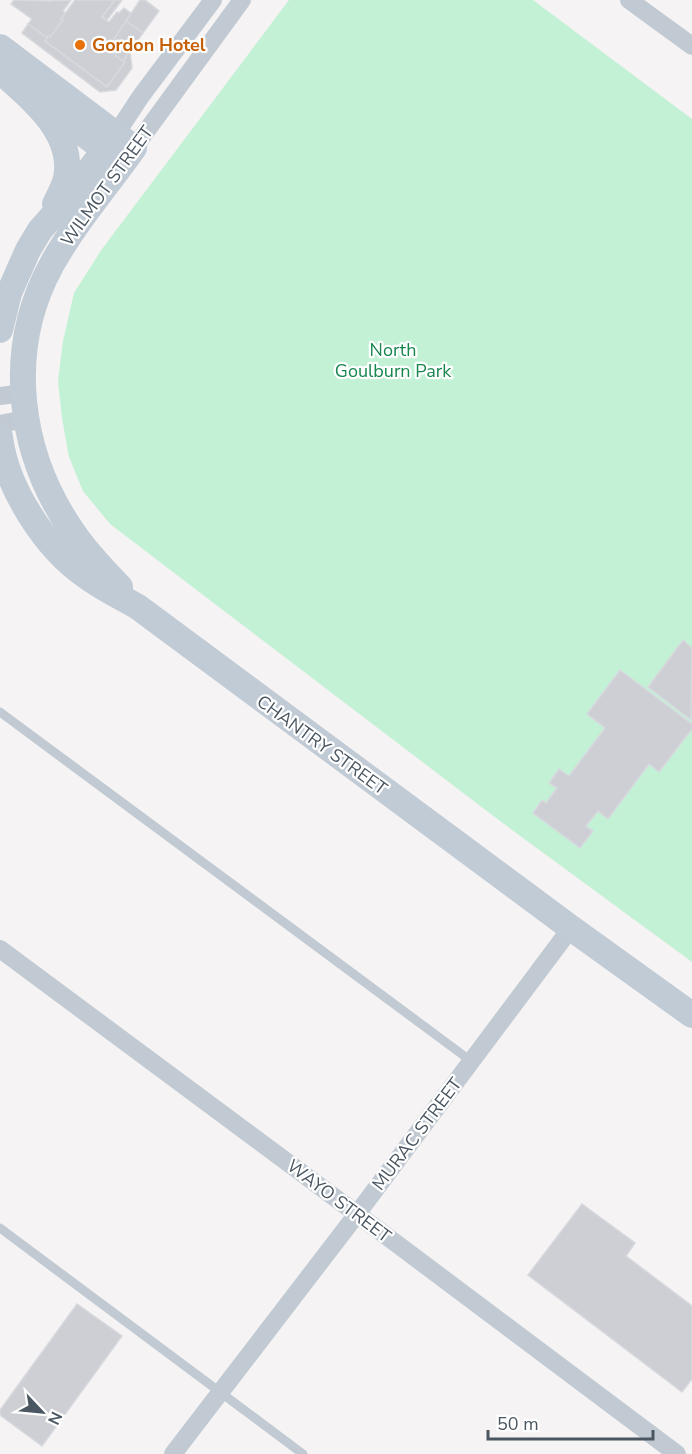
<svg xmlns="http://www.w3.org/2000/svg" width="692" height="1454" font-family="'Nunito Sans',sans-serif">
<style>
.green{fill:#c3f1d5}
.building{fill:#cdcfd5;stroke:#d7d9de;stroke-width:1.5}
.lines{fill:none;stroke-linecap:round;stroke-linejoin:round}
.service{stroke:#c1cad2;stroke-width:9}
.minor{stroke:#c1cad2;stroke-width:18}
.secondary{stroke:#c1cbd6;stroke-width:26}
.food-dot{fill:#e8710a;stroke:#fff;stroke-width:2}
.labels{text-anchor:middle;stroke-width:4.5;stroke-linejoin:round;paint-order:stroke}
.food-label{font-size:18px;font-weight:bold;fill:#c56008;stroke:#fff;text-anchor:start}
.street-label{font-size:18px;fill:#4a5661;stroke:#fff}
.park-label{font-size:18px;fill:#17864f;stroke:#fff}
</style>
<rect width="100%" height="100%" fill="#f5f3f3"/>
<polygon class="green" points="289,0 533,0 692,119 692,962 500,821 110,524 83,491 69,457 62,418 58,381 63,341 74,293 102,249"/>
<g class="building">
<polygon points="14,0 49,1 71,0 63,11 65,13 61,19 63,20 50,37 48,36 47,38 28,24 32,19 11,4"/>
<polygon points="75,0 115,0 102,17 109,22 117,12 119,13 124,8 132,14 107,49 125,62 107,87 45,41 48,36 50,37 63,20 61,19"/>
<polygon points="115,0 122,0 107,20 102,17"/>
<polygon points="140,0 145,0 159,11 143,33 126,21"/>
<polygon points="126,21 143,33 123,61 107,49"/>
<polygon points="28,24 47,38 45,41 107,87 125,62 123,61 130,51 132,68 116,90 100,92 22,33"/>
<polygon points="683,640 692,648 691,720 648,687"/>
<polygon points="620,670 692,724 692,729 659,772 649,764 608,819 598,811 586,826 593,831 580,848 533,813 542,800 546,803 557,788 549,783 559,769 569,776 605,728 587,714"/>
<polygon points="582,1204 635,1243 626,1256 692,1306 692,1379 682,1392 528,1275"/>
<polygon points="77,1304 122,1336 42,1446 0,1415 0,1410"/>
</g>
<g class="lines">
<g class="service">
<polyline points="0,712 471,1061"/>
<polyline points="0,1228 303,1454"/>
</g>
<g class="minor">
<polyline points="629,0 692,46"/>
<polyline points="116,134 141,96 213,0"/>
<polyline points="134,148 242,0"/>
<polyline points="0,396 22,393"/>
<polyline points="0,424 26,419"/>
<polyline points="0,949 357,1214 677,1454"/>
<polyline points="173,1454 357,1214 571,928"/>
</g>
<g class="secondary">
<path d="M 0,47 L 134,148 C 107,186 75,223 52,264 C 4,351 18,455 75,535 C 88,554 104,570 120,587"/>
<path d="M 0,71 C 30,97 75,133 66,178 C 64,187 59,196 55,204"/>
<polyline points="48,107 119,161"/>
<polyline points="0,330 9,293 28,250 40,230 68,199 116,134"/>
<path d="M 0,437 C 6,487 45,548 86,576 C 102,588 121,597 138,607 L 571,928 L 692,1015"/>
</g>
</g>
<circle class="food-dot" cx="80" cy="45" r="6"/>
<g class="labels">
<g class="food-label">
<text x="92" y="51">Gordon Hotel</text>
</g>
<g class="street-label">
<text transform="translate(107 186) rotate(-54)" y="6">WILMOT STREET</text>
<text transform="translate(322 745) rotate(36)" y="6">CHANTRY STREET</text>
<text transform="translate(417 1134) rotate(-53)" y="6">MURAC STREET</text>
<text transform="translate(339 1201) rotate(37)" y="6">WAYO STREET</text>
</g>
<g class="park-label">
<text x="393" y="356">North<tspan x="393" dy="21">Goulburn Park</tspan></text>
</g>
</g>
<g transform="translate(42 1412) rotate(116)" stroke="#ffffff" stroke-width="4.5" paint-order="stroke">
<path d="M0-4.5L10 22L0 15L-10 22Z" fill="#4a5661"/>
<text y="-9" font-size="16" font-weight="bold" text-anchor="middle" fill="#4a5661">N</text>
</g>
<path d="M488 1430v9h165v-9" fill="none" stroke="#4a5661" stroke-width="3"/>
<text x="497" y="1430" font-size="18" fill="#4a5661" stroke="#ffffff" stroke-width="4.5" paint-order="stroke">50 m</text>
</svg>
